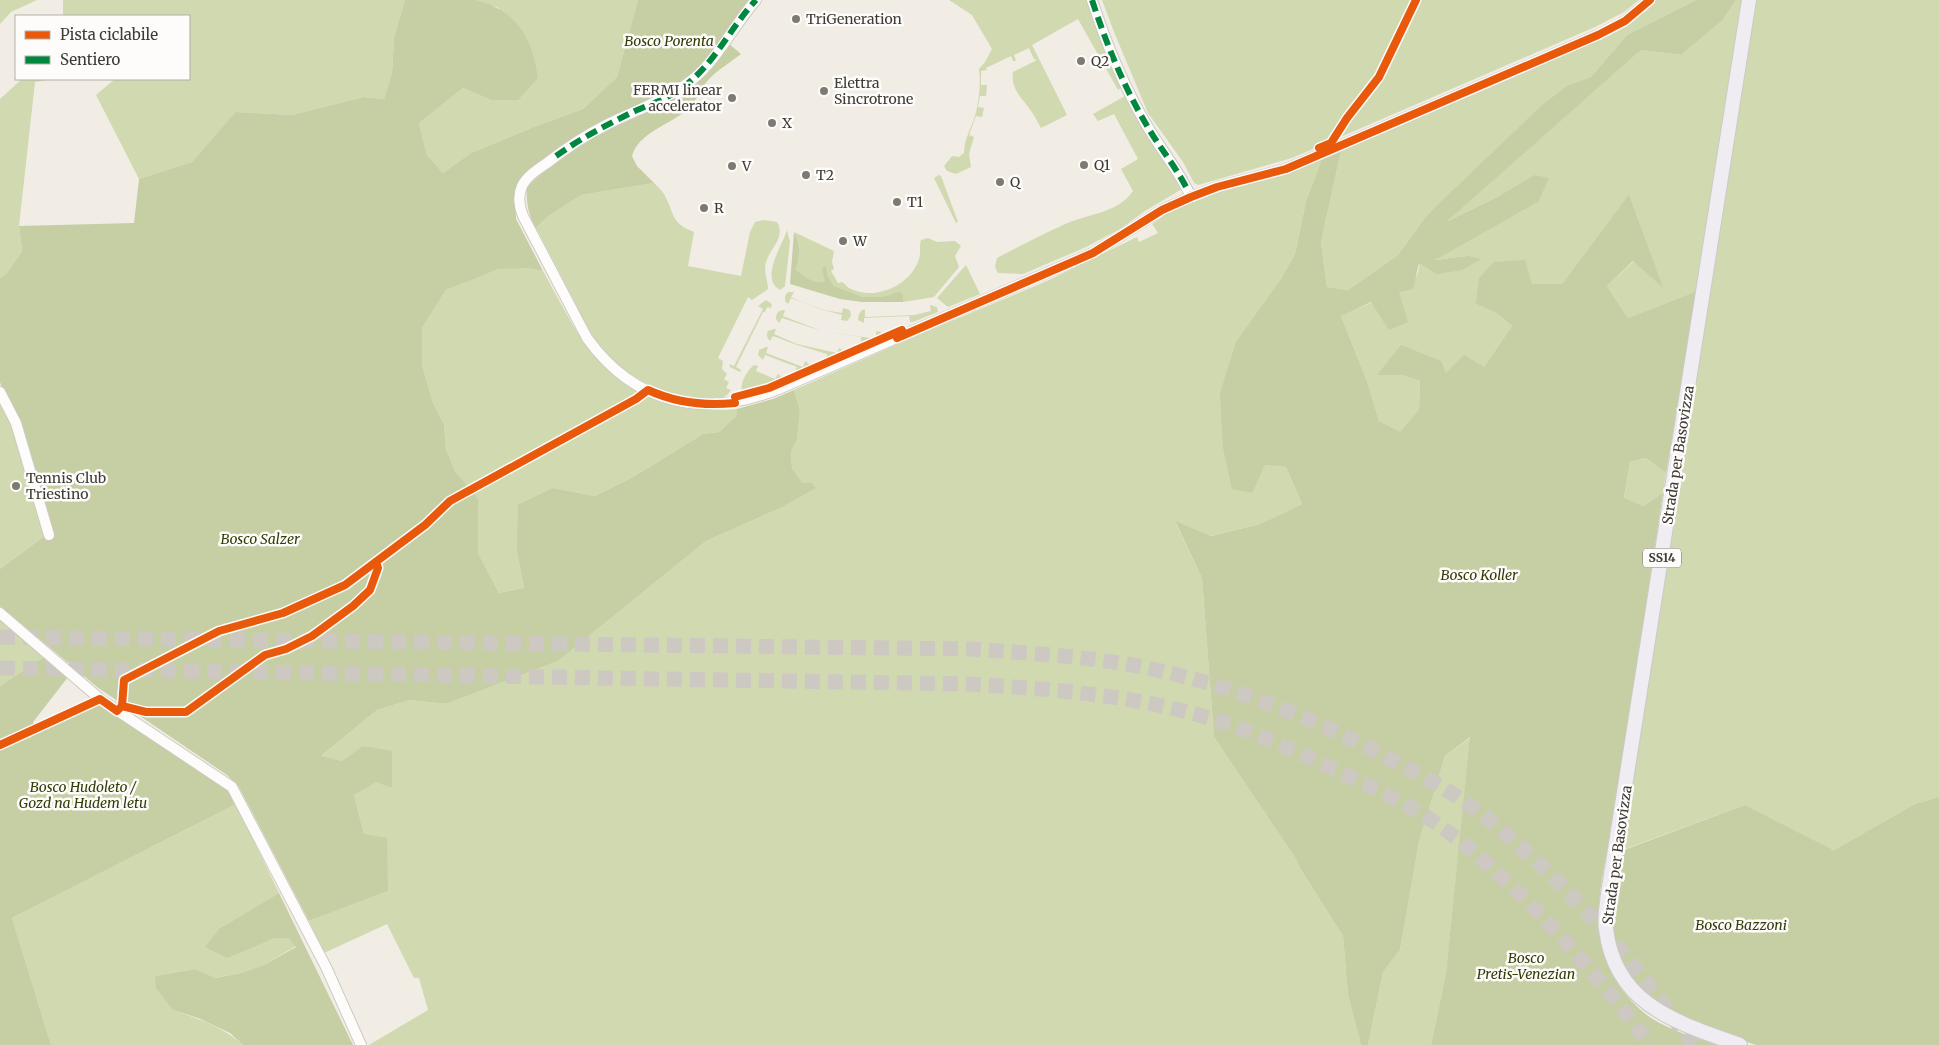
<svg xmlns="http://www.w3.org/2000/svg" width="1939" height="1045" font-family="Merriweather,serif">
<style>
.green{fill:#d0d9af}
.forest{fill:#c6cea4}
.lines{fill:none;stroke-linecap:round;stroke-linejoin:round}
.highway-tunnel{stroke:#cdc9c2;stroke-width:15;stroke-dasharray:15 8;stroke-linecap:butt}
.minor-casing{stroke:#cdcac4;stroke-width:12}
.major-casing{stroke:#cccac6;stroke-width:16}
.minor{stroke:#fdfcfb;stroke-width:10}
.major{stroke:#efedf2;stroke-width:14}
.quiet{stroke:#00873e;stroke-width:6;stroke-dasharray:12 6;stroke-linecap:butt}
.cycleway-casing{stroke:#fefcfa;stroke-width:11}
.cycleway{stroke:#e8590c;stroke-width:8}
.poi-dot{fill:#7d7973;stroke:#fefcfa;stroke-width:2}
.labels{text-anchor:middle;stroke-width:5;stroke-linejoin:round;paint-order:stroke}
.shield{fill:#fefcfa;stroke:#787571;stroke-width:1}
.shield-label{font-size:12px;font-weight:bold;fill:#3e3b36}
.poi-label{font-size:14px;fill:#3e3b36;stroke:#fefcfa;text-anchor:start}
.park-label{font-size:14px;font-style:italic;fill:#313c06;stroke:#fefcfa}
.street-label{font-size:14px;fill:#3e3b36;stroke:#fefcfa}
</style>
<rect width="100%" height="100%" fill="#f1ede5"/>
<g class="green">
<polygon points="0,0 37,0 11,12 0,24"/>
<polygon points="63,0 405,0 394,37 392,73 384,99 364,97 292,115 237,112 192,162 139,179 96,95 115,79 189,79 189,16 63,16"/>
<polygon points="473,0 638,0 617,77 583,109 539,125 471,153 443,173 427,155 419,123 463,88 491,100 499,8"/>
<path d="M 949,0 L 1089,0 L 1121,88 L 1118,90 L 1078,19 L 1032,45 L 1067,115 L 1041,128 C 1038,123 1036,118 1033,114 C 1025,100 1010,91 1013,72 L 1037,60 L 1034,59 L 1029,48 L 1014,55 L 1016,61 L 1013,61 L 1011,56 L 986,68 L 987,70 L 981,71 L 981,85 L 987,85 L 986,96 L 980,96 L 978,107 L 984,108 L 982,117 L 976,116 L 969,135 L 974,137 L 969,154 L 971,167 L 956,174 L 947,171 L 944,166 L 952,156 L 959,157 L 964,153 C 964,139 971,129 975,116 C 979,101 981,84 979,69 L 985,62 L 992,49 L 972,15 Z"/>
<polygon points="1102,0 1639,0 1624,12 1595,27 1292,158 1198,185 1194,183 1183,162 1148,113 1114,32"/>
<polygon points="1657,0 1696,0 1627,35 1591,77 1568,85 1427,215 1398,255 1348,290 1327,287 1321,242 1341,151 1604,37 1637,18"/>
<path d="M 1736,0 L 1742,0 L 1697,291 L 1628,318 L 1607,286 L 1634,261 L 1662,287 L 1629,194 L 1562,284 L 1532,284 L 1476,304 L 1498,314 L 1512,326 L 1484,367 L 1446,373 L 1378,375 L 1402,375 L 1420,381 L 1419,411 L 1400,433 L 1379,421 L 1368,384 L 1341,316 C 1359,306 1410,291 1417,275 C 1419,271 1419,266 1419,263 L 1468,256 L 1433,260 L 1538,202 L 1534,175 L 1497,197 L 1444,223 L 1641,50 L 1681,55 L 1723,20 Z"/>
<polygon points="1756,0 1939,0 1939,797 1915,804 1834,850 1745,805 1622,850"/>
<polygon points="22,79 52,79 35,82 19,226 22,251 7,273 0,278 0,99"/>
<path d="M 1125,96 L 1150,140 L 1182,189 L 1145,211 L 1120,229 L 1086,247 L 1023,274 L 998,273 L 995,267 L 997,258 C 1018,247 1039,236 1061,226 C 1084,214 1118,214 1133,191 L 1121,169 L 1138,159 L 1114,114 L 1098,121 L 1093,114 Z"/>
<polygon points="1319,161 1321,162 1306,201 1295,254 1279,282 1265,465 1286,467 1302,504 1260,524 1210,536 1175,522 1202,578 1214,737 1296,859 1300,868 1343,936 1348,995 1361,1045 369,1045 428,1010 419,978 414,978 387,924 324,953 309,921 388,891 364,834 354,795 376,781 392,788 364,746 342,761 320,757 377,710 410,700 446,704 558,661 706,541 778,509 802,484 792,468 791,451 797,440 800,410 794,390 923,333 1047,281 1137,237 1139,242 1158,233 1152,224 1172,210 1203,197 1233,187 1274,178"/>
<polygon points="939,175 941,176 958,222 956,223 934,178"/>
<path d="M 654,183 C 658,187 663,191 665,196 C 675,215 671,223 694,232 L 688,266 L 741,276 L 750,232 L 755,222 L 764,220 L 777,222 C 786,238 770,248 766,262 C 763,271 768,280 768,289 L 752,300 L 748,297 L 718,358 L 723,361 L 722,369 L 727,374 L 724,379 L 729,382 L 726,388 L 731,390 C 723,403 707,400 693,398 C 656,393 616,371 595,339 C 586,327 580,312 573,299 C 561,275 549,252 536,228 L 547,217 L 581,195 Z"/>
<path d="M 787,230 L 790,242 L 785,286 L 780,290 C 759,278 783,245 787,230 Z"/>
<path d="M 794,232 L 834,251 L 832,262 L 834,269 L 831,271 L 838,283 L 842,282 C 845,284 848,288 851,289 C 876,301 911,285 919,259 C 921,253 919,246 921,240 L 928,238 L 937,242 L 955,241 L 961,246 L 955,256 L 959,267 L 934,297 L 903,302 L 903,294 C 894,293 892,295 883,297 C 866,301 848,292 832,286 L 827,274 L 825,282 C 813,284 805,276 796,270 C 800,256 801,245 794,232 Z"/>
<polygon points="966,265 980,294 948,307 937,298"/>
<path d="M 498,268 L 527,268 L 543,271 C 554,291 565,312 577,332 C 614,389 669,416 737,409 L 736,416 L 719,432 L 703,434 L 633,477 L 595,496 L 553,488 L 517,552 L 524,588 L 499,593 L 478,553 L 478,498 L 455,473 L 446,449 L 444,424 L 433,403 L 422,365 L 422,328 L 446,290 Z"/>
<path d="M 788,292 L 794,292 L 791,297 C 807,305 825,311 842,313 L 843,308 L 850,310 L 851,316 L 847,321 L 841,320 L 842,315 L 817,308 L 791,298 L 788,304 L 785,301 L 785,296 Z"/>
<polygon points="766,300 772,304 771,308 767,307 765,312 763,312 736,367 741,370 740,372 730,367 729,364 734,366 763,309 758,306"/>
<polygon points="930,305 937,307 938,312 913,322 910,322 909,316 864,318 864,323 858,320 859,314 862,310 865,310 865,317 914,315 931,311"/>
<path d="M 784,310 L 785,311 L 783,316 L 822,331 L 870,338 L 876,336 L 876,331 L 881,332 L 883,335 L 861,344 L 861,337 L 822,331 L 782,318 L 779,323 L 776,319 C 776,314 778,310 784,310 Z"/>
<path d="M 774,329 L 776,329 L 774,334 L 797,344 L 837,353 L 839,348 L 845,352 L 827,359 L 827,354 L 797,345 L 773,336 L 770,341 C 767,338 766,335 768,331 Z"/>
<polygon points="766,347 768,347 766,353 803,367 805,361 812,366 796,373 795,372 797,367 765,355 763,360 758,355 759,350"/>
<path d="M 754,365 L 758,366 L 756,371 L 775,379 L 778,374 L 783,378 L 763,387 L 742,393 C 739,385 747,370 754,365 Z"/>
<polygon points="0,400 14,422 46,535 0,569"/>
<polygon points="1646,458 1666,473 1663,493 1643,506 1624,499 1630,462"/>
<polygon points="0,620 44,657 0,686"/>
<polygon points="1471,737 1446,973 1431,1045 1368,1045 1383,972 1400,950 1419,842 1445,756"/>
<path d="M 236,804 L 279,893 L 220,928 L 257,945 L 275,938 L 288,938 L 296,946 L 264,965 L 241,973 L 214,978 L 195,969 L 155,976 L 173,1010 C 199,1019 223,1027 243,1045 L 51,1045 L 12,918 Z"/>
</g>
<g class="forest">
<path d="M 405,0 C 424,0 458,0 475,0 C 517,10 532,38 538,78 L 518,100 L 491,100 L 463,88 L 419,123 L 427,155 L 443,173 L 471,153 L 539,125 L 583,109 L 617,77 L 638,0 L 750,0 L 699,68 L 674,89 L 587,129 L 536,164 L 520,181 L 515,198 L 516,219 L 543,271 L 527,268 L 498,269 L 446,290 L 422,328 L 422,365 L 433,403 L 444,424 L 446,449 L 455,472 L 478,498 L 478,553 L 499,593 L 524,588 L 517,552 L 518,505 L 553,488 L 595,496 L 633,477 L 703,434 L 719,432 L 736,416 L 737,409 L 773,399 L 794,390 L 800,410 L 797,440 L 791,451 L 792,468 L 802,483 L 812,483 L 816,488 L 778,509 L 706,541 L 558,661 L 446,704 L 410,700 L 377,710 L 321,756 L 342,761 L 363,746 L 392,751 L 392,788 L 376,782 L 354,795 L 364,834 L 387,838 L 388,891 L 309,921 L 239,787 L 227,775 L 97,687 L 0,606 L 0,569 L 46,535 L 0,382 L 0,278 L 7,273 L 22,251 L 19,226 L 134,223 L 139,179 L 192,162 L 236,112 L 292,115 L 364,97 L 384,99 L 392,73 L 394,37 Z"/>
<path d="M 1696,0 L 1736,0 L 1723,20 L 1681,55 L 1641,50 L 1446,222 L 1497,197 L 1534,175 L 1549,178 L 1538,202 L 1435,260 L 1468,256 L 1481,259 L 1462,270 L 1437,274 L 1419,263 L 1413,289 L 1399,292 L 1408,322 L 1389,330 L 1371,302 L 1341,316 L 1368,384 L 1379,421 L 1400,432 L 1419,410 L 1420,381 L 1402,375 L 1377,375 L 1401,345 L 1441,361 L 1446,373 L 1464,355 L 1484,367 L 1512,326 L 1498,314 L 1476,304 L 1479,278 L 1494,262 L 1525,260 L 1532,284 L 1562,284 L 1629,194 L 1663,288 L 1633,261 L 1607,286 L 1628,318 L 1697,291 L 1666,473 L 1646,458 L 1630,462 L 1624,498 L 1643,506 L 1663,493 L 1613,823 C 1602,879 1586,930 1617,982 C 1626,996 1637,1008 1651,1018 C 1671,1031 1695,1037 1718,1045 L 1431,1045 L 1446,973 L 1470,737 L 1445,756 L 1419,842 L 1400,950 L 1383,972 L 1368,1045 L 1361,1045 L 1348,995 L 1343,936 L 1300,868 L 1296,859 L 1214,737 L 1202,578 L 1175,521 L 1211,536 L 1260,524 L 1302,504 L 1286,467 L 1265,465 L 1252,493 L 1232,489 L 1223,448 L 1220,393 L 1236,342 L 1279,282 L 1295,254 L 1306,201 L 1321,162 L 1319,161 L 1341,151 L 1321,242 L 1327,287 L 1348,290 L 1398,255 L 1427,215 L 1540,107 L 1568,85 L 1591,77 L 1627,35 Z"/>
<path d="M 728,43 L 741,54 C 731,62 719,69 710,78 C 701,87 697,101 688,109 C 670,125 639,132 632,156 L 637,166 L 654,183 L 581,195 L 547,217 L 536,228 C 528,214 526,203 527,187 C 554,161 586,141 619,124 C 642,112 667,104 688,90 C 703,79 717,57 728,43 Z"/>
<path d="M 794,232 C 801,245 800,256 796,270 C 805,276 813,284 825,282 L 822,268 L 826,266 L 827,274 L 833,286 L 863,297 L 883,297 L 899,292 L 903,294 L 903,302 L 862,302 L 840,299 L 790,284 Z"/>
<polygon points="44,657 68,677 33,722 39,730 98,704 226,788 236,804 12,918 51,1045 0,1045 0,686"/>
<polygon points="1939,797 1939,1045 1756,1045 1683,1020 1665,1010 1636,985 1627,972 1619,957 1611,925 1621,851 1745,805 1834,850 1915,804"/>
<polygon points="279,893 353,1045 243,1045 230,1033 198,1018 173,1010 156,988 155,976 195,969 215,978 241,973 264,965 296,947 288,938 275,938 227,958 205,947 220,928"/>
</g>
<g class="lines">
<g class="highway-tunnel">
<path d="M 0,637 L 970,649 C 1026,653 1083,656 1138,666 C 1229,684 1310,716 1392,760 C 1424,776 1456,794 1484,816 C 1567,882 1632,959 1693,1045"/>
<path d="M 0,668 L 968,684 C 1052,689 1138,695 1219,721 C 1260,734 1299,753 1338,771 C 1376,789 1417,808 1451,834 C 1528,894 1591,967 1650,1045"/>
</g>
<defs>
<g id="minor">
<path d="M 756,0 C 734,25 717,60 692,80 C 667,100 636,110 608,124 C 586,135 566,148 547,163 C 538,169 527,176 522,186 C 518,195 519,206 523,216 L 587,338 C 636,406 705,419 781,388 L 1093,253 L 1162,210 L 1191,197 L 1217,187 L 1286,169 L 1598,35 L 1625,21 L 1650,0"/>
<path d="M 1092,0 C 1106,43 1123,85 1146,124 C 1160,149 1179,170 1191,197"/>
<polyline points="0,392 16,423 49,535"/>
<polyline points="0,613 100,699 232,787 326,967 361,1045"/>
</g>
<path id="major" d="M 1740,1045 C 1679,1023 1615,1006 1606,929 C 1604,918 1607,905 1608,894 L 1749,0"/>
</defs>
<use href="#minor" class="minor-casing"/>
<use href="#major" class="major-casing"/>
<use href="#minor" class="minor"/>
<use href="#major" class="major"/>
<g class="quiet">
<path d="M 1092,0 C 1106,43 1123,85 1146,124 C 1160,149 1179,170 1191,197"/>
<path d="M 556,156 C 581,138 608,124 635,111 C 651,104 669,98 683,87 C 714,65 730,28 756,0"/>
</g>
<defs>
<g id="cycleway">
<polyline points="1319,148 1331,143 1347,118 1379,77 1416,0"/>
<polyline points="897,338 1093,253 1162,210 1191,197 1217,187 1286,169 1598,35 1625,21 1650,0"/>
<polyline points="735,397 769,388 902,330"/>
<polyline points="122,706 146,712 186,712 265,655 286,649 312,636 353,606 370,590 378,568 376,562"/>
<path d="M 0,745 L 100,699 L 117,711 L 122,706 L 124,680 L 219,631 L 283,613 L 345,585 L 425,525 L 450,501 L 636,399 L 648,390 C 676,403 704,406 735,403"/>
</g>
</defs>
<use href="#cycleway" class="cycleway-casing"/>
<use href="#cycleway" class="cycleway"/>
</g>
<g class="poi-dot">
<circle cx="796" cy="19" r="5"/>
<circle cx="1081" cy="61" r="5"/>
<circle cx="824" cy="91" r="5"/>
<circle cx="732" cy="98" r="5"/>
<circle cx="772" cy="123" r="5"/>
<circle cx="1084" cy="165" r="5"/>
<circle cx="732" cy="166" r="5"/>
<circle cx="806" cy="175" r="5"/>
<circle cx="1000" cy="182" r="5"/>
<circle cx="897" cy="202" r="5"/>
<circle cx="704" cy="208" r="5"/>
<circle cx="843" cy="241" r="5"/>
<circle cx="16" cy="486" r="5"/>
</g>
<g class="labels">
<rect class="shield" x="1643" y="548.5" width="38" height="19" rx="4"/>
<g class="shield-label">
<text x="1662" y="562">SS14</text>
</g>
<g class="poi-label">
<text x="806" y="24">TriGeneration</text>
<text x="1091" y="66">Q2</text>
<text x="834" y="88">Elettra<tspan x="834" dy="16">Sincrotrone</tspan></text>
<text x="722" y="95" text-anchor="end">FERMI linear<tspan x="722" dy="16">accelerator</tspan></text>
<text x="782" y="128">X</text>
<text x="1094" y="170">Q1</text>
<text x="742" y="171">V</text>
<text x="816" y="180">T2</text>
<text x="1010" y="187">Q</text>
<text x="907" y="207">T1</text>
<text x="714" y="213">R</text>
<text x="853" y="246">W</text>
<text x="26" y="483">Tennis Club<tspan x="26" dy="16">Triestino</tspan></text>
</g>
<g class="park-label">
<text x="669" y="46">Bosco Porenta</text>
<text x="260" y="544">Bosco Salzer</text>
<text x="1479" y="580">Bosco Koller</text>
<text x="83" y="792">Bosco Hudoleto /<tspan x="83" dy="16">Gozd na Hudem letu</tspan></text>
<text x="1741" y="930">Bosco Bazzoni</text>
<text x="1526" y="963">Bosco<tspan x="1526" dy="16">Pretis-Venezian</tspan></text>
</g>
<g class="street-label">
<text transform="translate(1678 455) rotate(-81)" y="5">Strada per Basovizza</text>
<text transform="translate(1617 855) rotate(-82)" y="5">Strada per Basovizza</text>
</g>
</g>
<rect x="15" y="15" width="175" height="65" fill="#fefcfa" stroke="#b1afac"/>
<rect x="25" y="31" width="25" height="8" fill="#e8590c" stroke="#b1afac"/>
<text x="60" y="40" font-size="15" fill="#3e3b36">Pista ciclabile</text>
<rect x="25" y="56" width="25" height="8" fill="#00873e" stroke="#b1afac"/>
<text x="60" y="65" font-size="15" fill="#3e3b36">Sentiero</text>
</svg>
